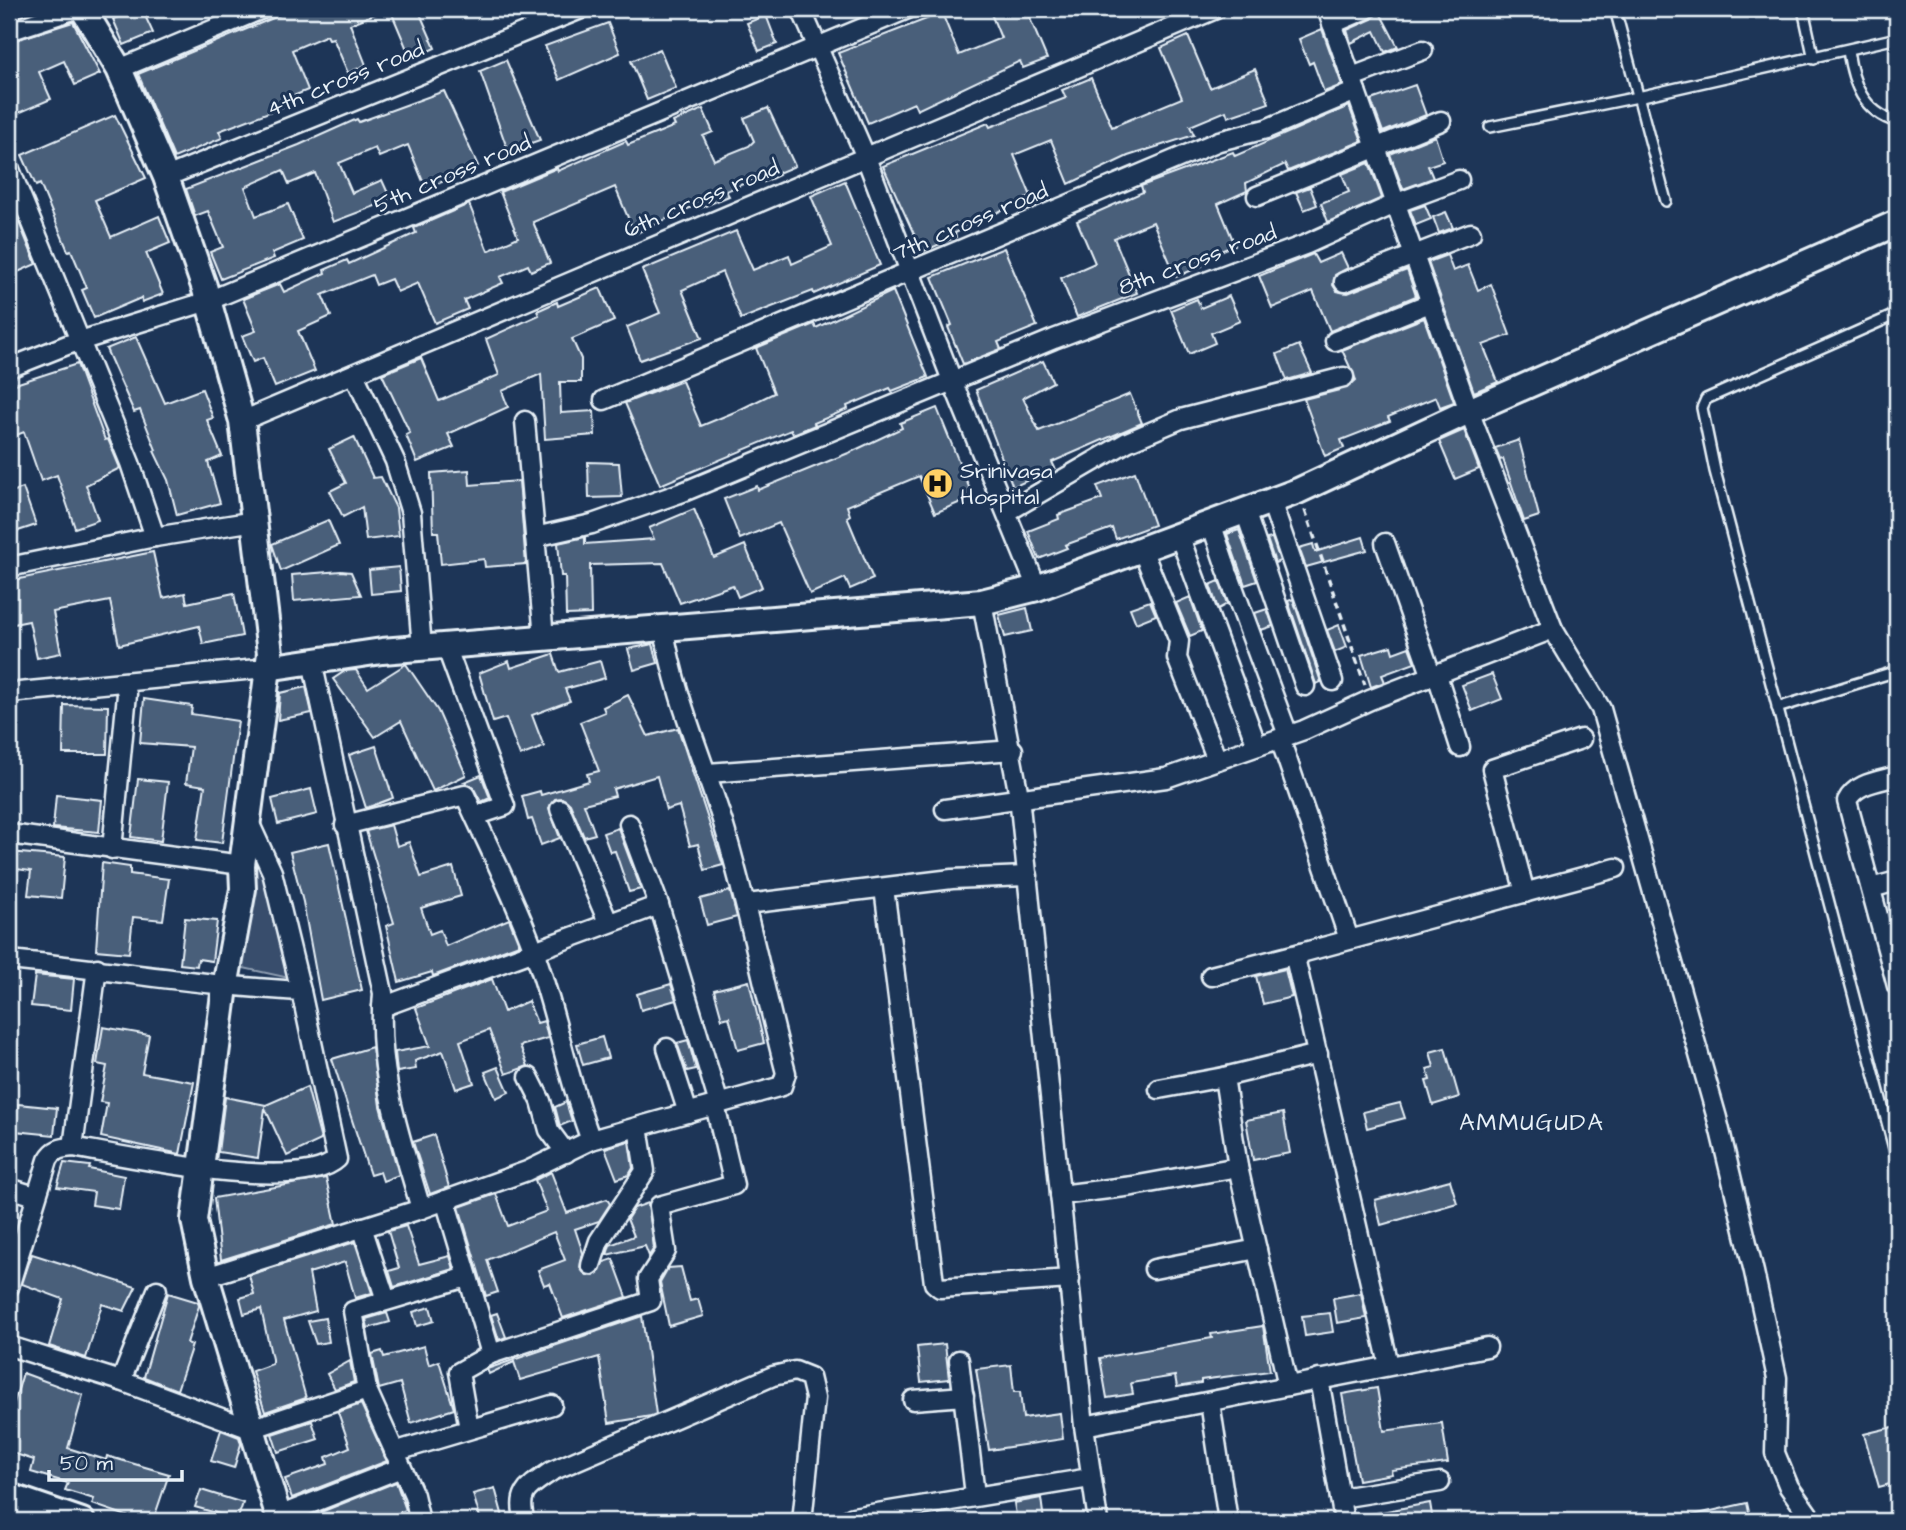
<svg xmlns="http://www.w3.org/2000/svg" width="1906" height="1530" font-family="'Architects Daughter',sans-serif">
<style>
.green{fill:#374d6c;stroke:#909fb2;stroke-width:2}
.building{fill:#495e7a;stroke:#e8f1f8;stroke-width:2}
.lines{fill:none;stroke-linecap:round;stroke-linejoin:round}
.lane-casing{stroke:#e8f1f8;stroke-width:14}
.street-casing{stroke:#e8f1f8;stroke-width:23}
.secondary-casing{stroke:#e8f1f8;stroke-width:30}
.path{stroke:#e8f1f8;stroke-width:3.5;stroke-dasharray:7 5;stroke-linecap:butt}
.lane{stroke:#1d3557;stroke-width:9}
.street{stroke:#1d3557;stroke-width:18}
.secondary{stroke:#1d3557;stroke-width:24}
.labels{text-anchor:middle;stroke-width:6;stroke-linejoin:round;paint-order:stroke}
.street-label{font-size:23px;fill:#e8f1f8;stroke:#1d3557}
.poi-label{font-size:23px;fill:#e8f1f8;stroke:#1d3557;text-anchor:start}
.neighbourhood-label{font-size:24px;letter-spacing:2px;fill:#e8f1f8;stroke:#1d3557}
</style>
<rect width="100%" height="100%" fill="#1d3557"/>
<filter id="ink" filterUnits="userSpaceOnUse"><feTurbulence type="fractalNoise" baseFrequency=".0143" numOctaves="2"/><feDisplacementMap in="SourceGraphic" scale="14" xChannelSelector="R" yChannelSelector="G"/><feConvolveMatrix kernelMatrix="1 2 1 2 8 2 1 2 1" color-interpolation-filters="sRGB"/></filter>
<g filter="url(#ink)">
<polygon class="green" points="255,853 265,873 289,978 239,967"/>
<g class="building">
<polygon points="138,9 142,9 153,33 124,45 113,19"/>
<polygon points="281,9 387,9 350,24 366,65 348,73 333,38 329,39 327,35 292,50 308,90 279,102 282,107 219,131 222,138 174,158 138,74 283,14"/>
<polygon points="390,9 418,9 435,48 411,59"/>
<polygon points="989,9 1026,9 1047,59 1023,68 1020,61 917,110 914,103 868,123 838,53 942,13 959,55 1001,38"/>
<polygon points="1378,9 1398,47 1385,52 1375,31 1351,43 1347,30 1372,19"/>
<polygon points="766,15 777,44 759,51 747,23"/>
<polygon points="73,22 100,74 75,85 64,61 39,72 51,99 9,117 9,42"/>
<polygon points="608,23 620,53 559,80 545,46"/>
<polygon points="1322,29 1342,85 1324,92 1313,62 1309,64 1299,39"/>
<polygon points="1188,36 1210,88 1255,69 1269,103 1228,117 1226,111 1190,126 1194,135 1128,156 1069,184 1051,140 1014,155 1031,196 955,233 956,237 922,252 883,166 988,123 990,127 1066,98 1062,90 1091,78 1112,127 1182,98 1161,48"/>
<polygon points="660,49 676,88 647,100 631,61"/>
<polygon points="506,60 540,140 508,151 480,71"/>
<polygon points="1415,85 1426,115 1383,132 1371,100"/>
<polygon points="444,91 478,166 426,189 408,145 379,157 375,148 339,163 352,193 382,180 391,200 333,222 315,173 289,184 283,170 245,187 256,216 288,204 303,240 272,253 274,258 221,279 210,252 223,247 208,211 195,216 186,189 299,145 357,119 359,122"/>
<polygon points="1349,106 1362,141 1288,171 1285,164 1246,183 1247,191 1218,204 1235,245 1199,260 1202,266 1176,277 1153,222 1114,238 1137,293 1077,317 1061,278 1095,263 1077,221 1143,192 1141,186 1233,152 1235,156"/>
<polygon points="768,108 795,166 778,173 779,175 764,182 762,176 726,191 729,196 698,209 696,205 635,234 615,187 533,222 550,263 531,271 528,265 500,277 503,283 464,300 468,309 435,323 418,283 397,292 391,279 376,285 372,275 322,295 331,316 298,331 315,371 275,387 263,358 253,362 242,336 256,331 243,299 280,284 284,292 325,273 324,270 347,260 349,264 379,250 416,233 414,228 469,204 488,251 518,237 500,192 557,168 558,171 626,141 628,145 675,126 673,122 703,109 713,132 703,136 714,160 749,146 754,141 744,118"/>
<polygon points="115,115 146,178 95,200 111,237 159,216 170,243 146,253 163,294 142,302 141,298 94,318 82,290 87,288 71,250 68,251 40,184 36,186 22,155"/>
<polygon points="1435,136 1443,161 1428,166 1433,178 1403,189 1390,154"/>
<polygon points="1369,163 1382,198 1328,222 1321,203 1349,192 1342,174"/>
<polygon points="845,181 880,265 814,294 813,291 741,319 722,272 682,290 702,338 640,360 627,327 660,313 642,270 736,231 753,270 789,255 792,264 832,246 811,196"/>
<polygon points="1310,187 1317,205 1304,210 1296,192"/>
<polygon points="9,198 36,264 9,276"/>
<polygon points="1425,205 1431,219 1416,225 1410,210"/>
<polygon points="1446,212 1453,228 1439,233 1433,217"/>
<polygon points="1004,248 1037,326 998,342 1001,349 963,364 948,327 952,325 932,277"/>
<polygon points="1341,253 1348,268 1335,275 1333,285 1337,291 1348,293 1407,270 1416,296 1330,331 1313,291 1272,308 1259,276 1313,254 1318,263"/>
<polygon points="1447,255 1453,271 1468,265 1478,290 1491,284 1510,335 1483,345 1498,382 1474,392 1428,262"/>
<polygon points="600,288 614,321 572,339 581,359 581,382 560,382 561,413 594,411 595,435 545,439 541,374 502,391 508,407 448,434 454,447 417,462 406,435 410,433 382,374 421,358 439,401 499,375 486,339 539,315 537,311 557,302 558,306"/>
<polygon points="893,291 928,377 892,391 890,388 847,406 848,409 814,423 815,425 793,434 791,430 660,485 625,403 682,381 701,426 737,411 774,393 756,348 814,324 816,328"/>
<polygon points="1229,296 1240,321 1211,333 1215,343 1189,354 1171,310 1197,299 1201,308"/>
<polygon points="1424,318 1454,402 1440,407 1436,397 1388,417 1390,421 1341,440 1344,448 1325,456 1304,399 1347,388 1356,380 1342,350"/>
<polygon points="136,337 165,403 202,389 213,418 207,420 222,456 208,462 220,503 177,515 168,480 154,451 156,450 140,410 134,412 106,349"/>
<polygon points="1299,345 1312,373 1287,380 1277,354"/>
<polygon points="1043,361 1053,382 1023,398 1039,431 1130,394 1142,423 1052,462 1055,468 1013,487 976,390"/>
<polygon points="77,364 105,440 108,439 120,468 86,485 98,520 75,528 57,475 41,481 24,432 9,438 9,386"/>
<polygon points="937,408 973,497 935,513 919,476 847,506 850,515 847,517 873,579 850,589 845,578 810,594 779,523 740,539 724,499 757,486 758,490 851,452 902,428 900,423"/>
<polygon points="1464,430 1479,469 1455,479 1439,441"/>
<polygon points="354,437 373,478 381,477 396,508 399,536 366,540 362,507 343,517 330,491 346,483 329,449"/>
<polygon points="1519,440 1539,516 1524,521 1503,459 1500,460 1495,448"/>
<polygon points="588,462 619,463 622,497 589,498"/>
<polygon points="469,470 470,485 519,481 526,564 485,567 484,559 441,564 438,532 433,532 431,473"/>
<polygon points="1135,472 1154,525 1116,539 1112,528 1065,545 1067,548 1039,559 1028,531 1059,519 1058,515 1102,499 1097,486"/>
<polygon points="23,488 36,525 9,534 9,493"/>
<polygon points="694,509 714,558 745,545 762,587 738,597 733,585 680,603 663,563 590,565 591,614 566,615 565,576 561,576 558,543 585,537 585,544 654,539 649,528"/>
<polygon points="328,520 339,545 281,571 272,544"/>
<polygon points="1239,530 1257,581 1245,585 1227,534"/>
<polygon points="1363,537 1367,550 1306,567 1299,548 1313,544 1315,552"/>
<polygon points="1272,538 1280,561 1275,563 1267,539"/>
<polygon points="153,552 163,598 185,593 187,603 234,593 242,636 203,644 199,626 119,645 110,601 53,612 61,653 37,658 29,621 9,625 9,581"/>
<polygon points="399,567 401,591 371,594 369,570"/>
<polygon points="341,571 351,572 361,595 294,601 292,575"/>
<polygon points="1219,581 1227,604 1218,609 1210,585"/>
<polygon points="1190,597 1202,631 1190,636 1176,603"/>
<polygon points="1293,599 1321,682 1316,684 1288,601"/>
<polygon points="1150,601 1156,615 1136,623 1130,608"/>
<polygon points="1027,608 1032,631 1005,637 999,615"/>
<polygon points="1267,609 1273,626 1261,630 1255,613"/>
<polygon points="1339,625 1347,647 1335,652 1327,630"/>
<polygon points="653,644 658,663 634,670 628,649"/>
<polygon points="1391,646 1393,653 1409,647 1415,663 1382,675 1385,682 1371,687 1361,655"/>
<polygon points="553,654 559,672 600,661 605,678 565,689 570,701 532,715 544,747 520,756 506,718 493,722 479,673 509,661 511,668"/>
<polygon points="406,664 438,711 466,775 433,791 401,721 375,737 333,679 345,671 356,670 368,688"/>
<polygon points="1492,674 1502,699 1472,711 1462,685"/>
<polygon points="306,687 312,713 278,720 280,693"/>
<polygon points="628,695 648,736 678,728 723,865 705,870 698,844 690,846 679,806 666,810 657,776 613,789 615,796 584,804 595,834 584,837 570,804 562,798 555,799 549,808 560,838 541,845 532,819 528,820 522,796 540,791 541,795 589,781 587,774 599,771 580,722 605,712 603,707"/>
<polygon points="144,699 192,706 191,714 238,721 222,843 197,840 205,786 186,783 191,747 140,743"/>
<polygon points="64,705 108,706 107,754 63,754"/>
<polygon points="376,746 393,798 366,808 349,755"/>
<polygon points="481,775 490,798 481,802 473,787 464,782"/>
<polygon points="138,779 168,782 161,841 131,837"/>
<polygon points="311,789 317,814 278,824 272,799"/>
<polygon points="56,795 102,800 99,832 53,828"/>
<polygon points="391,825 397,846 409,842 421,877 453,867 461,896 421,908 430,934 440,930 446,946 509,919 519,944 433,976 432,972 399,982 386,926 394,923 366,831"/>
<polygon points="618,828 641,889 629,892 615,851 610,852 603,833"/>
<polygon points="329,843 362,990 321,1000 303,902 290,852"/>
<polygon points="9,852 65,857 61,898 28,895 31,871 9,868"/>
<polygon points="102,863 130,867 130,874 169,879 163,920 133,917 129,953 96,950"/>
<polygon points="730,891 737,917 707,925 700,899"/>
<polygon points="185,918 217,921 212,961 198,959 197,966 180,964"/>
<polygon points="1285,969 1292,997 1263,1004 1256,976"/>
<polygon points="35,975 74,979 71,1010 31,1006"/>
<polygon points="492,979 504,1012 528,1001 537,1023 544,1021 548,1038 520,1046 528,1066 506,1074 489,1030 460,1041 474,1083 456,1089 443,1051 415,1061 416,1069 397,1072 395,1052 430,1046 416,1008"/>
<polygon points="749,981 764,1043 738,1050 729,1017 722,1019 714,990"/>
<polygon points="671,984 676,1000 641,1010 637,994"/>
<polygon points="103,1027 149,1035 142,1073 194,1082 180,1154 101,1137 107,1103 100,1102 107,1066 97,1064"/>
<polygon points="602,1037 608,1058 583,1065 577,1044"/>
<polygon points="688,1040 696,1069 687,1071 677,1043"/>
<polygon points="372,1047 380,1106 399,1175 383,1181 380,1172 370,1175 332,1059"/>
<polygon points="1445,1048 1459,1097 1433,1105 1426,1081 1430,1080 1427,1069 1434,1067 1430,1052"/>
<polygon points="498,1067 509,1092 496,1098 485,1072"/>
<polygon points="307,1087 321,1140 287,1156 265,1108 258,1158 218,1152 225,1097 266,1105"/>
<polygon points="566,1102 572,1121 560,1126 555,1107"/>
<polygon points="1400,1103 1405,1118 1367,1128 1363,1112"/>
<polygon points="18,1104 57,1108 54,1135 15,1131"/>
<polygon points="1283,1113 1290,1153 1253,1160 1246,1120"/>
<polygon points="434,1135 449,1187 430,1194 413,1142"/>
<polygon points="629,1141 633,1168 629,1175 617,1179 605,1148"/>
<polygon points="64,1163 90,1166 89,1169 124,1176 119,1209 92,1205 94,1192 57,1187"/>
<polygon points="551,1172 567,1213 607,1199 610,1204 599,1221 575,1229 583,1253 580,1268 587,1275 594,1276 604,1262 613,1259 627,1297 563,1318 550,1283 544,1285 538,1270 565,1260 554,1232 487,1260 498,1292 486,1296 459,1207 496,1194 508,1226 547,1211 535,1180"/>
<polygon points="326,1178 336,1224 221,1260 214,1198"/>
<polygon points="1450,1180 1457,1203 1381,1225 1375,1200"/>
<polygon points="648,1203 654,1248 649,1256 645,1246 607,1255 610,1245 634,1236 627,1219 634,1208"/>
<polygon points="406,1226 419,1264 450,1256 454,1269 394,1287 389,1271 399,1268 388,1231"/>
<polygon points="355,1242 372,1293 355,1298 345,1262 309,1273 316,1311 284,1320 306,1398 265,1412 252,1371 272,1364 272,1359 261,1309 244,1314 240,1298 254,1294 249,1275"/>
<polygon points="32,1254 136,1287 124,1311 102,1304 86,1358 49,1346 63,1299 22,1284"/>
<polygon points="681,1267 690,1301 698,1299 703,1316 669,1326 660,1282 668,1268"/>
<polygon points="168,1293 198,1302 199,1306 187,1343 192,1345 177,1390 144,1377"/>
<polygon points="1361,1293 1366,1318 1337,1323 1333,1298"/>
<polygon points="430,1307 434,1321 417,1326 413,1312"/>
<polygon points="387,1313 390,1322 368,1328 366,1319"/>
<polygon points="497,1313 506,1337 499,1340 491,1315"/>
<polygon points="1330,1313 1333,1332 1305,1336 1302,1316"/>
<polygon points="642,1316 656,1414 651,1416 609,1423 599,1357 520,1380 514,1362 489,1374 487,1369"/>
<polygon points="325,1318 329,1342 316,1344 308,1321"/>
<polygon points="1263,1326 1270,1371 1201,1380 1201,1383 1177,1387 1175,1376 1131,1383 1133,1394 1107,1398 1100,1358 1212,1338 1211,1334"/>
<polygon points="945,1344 949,1379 921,1382 917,1347"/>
<polygon points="424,1346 429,1365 439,1361 454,1409 411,1423 400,1383 379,1389 372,1354 382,1351 384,1357"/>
<polygon points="350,1361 354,1382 335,1389 327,1374"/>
<polygon points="1011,1365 1014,1392 1020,1392 1023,1418 1060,1413 1063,1439 989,1450 976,1369"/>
<polygon points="23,1373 83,1395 68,1448 106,1460 107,1456 169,1474 153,1521 141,1521 92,1504 94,1499 65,1490 68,1483 31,1472 34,1460 9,1452 9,1420"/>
<polygon points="1377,1388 1384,1431 1442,1423 1448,1463 1391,1470 1392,1474 1358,1480 1342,1394"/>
<polygon points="361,1404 387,1461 292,1498 285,1479 328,1464 326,1457 350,1447 338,1412"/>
<polygon points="312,1421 318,1439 278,1452 272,1434"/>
<polygon points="1897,1426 1897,1482 1879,1487 1864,1434"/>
<polygon points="221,1430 239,1437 241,1444 234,1468 211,1461"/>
<polygon points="396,1482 406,1510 377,1521 325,1521 321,1512"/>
<polygon points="495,1488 504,1521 481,1521 473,1494"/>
<polygon points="201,1490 243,1503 237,1521 221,1521 223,1515 195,1507"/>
<polygon points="1041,1498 1044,1521 1017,1521 1014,1503"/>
<polygon points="1430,1503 1433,1521 1371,1521 1370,1514"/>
<polygon points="1747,1503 1751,1521 1694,1521 1693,1515"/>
</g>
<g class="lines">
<defs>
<g id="lane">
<polyline points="1615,9 1666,201"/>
<polyline points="1803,9 1814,59"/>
<path d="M 1848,51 C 1853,84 1863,112 1897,122"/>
<polyline points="1490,127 1638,97 1897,38"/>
<polyline points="1897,314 1706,399 1702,408 1715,471 1897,1160"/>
<polyline points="1777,708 1897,671"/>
</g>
<g id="street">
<polyline points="801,9 865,155 953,383 1037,588"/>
<polyline points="1327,9 1469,411 1553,629 1601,709 1717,1118 1754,1272 1777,1378 1775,1453 1789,1487 1813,1521"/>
<polyline points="1332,24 1367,9"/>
<polyline points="9,31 76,9"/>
<polyline points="119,69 262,9"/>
<polyline points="1352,77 1423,50"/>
<polyline points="9,167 130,463 155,537"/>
<polyline points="166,177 581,9"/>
<polyline points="1257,196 1441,121"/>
<polyline points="1344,282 1471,233"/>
<polyline points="1335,341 1430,303"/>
<polyline points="9,368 67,345 208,301 908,9"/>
<polyline points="354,374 395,461 411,513 422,648"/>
<polyline points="604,400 1219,141 1266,129 1356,91"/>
<polyline points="242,421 1216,9"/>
<polyline points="525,421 544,638"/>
<polyline points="1271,501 1333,681"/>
<polyline points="1245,511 1305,686"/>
<polyline points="1007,512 1127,442 1181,419 1344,377"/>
<polyline points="1211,523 1227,570"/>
<polyline points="1179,535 1257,746"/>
<polyline points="535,537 592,524 683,492 1054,339 1307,244 1397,203 1459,180"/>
<polyline points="1385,543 1432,677"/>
<polyline points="1142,549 1179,641 1177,658 1217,760"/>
<polyline points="9,567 155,537 255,521"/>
<polyline points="1229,576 1288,735"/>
<polyline points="982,602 1019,796 1084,1426 1098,1521"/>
<polyline points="446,646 505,806 475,816"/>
<path d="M 312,661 L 383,993 C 376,1072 400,1135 421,1209"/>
<polyline points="1437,675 1460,747"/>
<polyline points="9,693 267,668"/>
<polyline points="1280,739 1349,939"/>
<polyline points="708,773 1013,750"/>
<path d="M 1897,776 C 1880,781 1855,783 1847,801 L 1897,986"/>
<polyline points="560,809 608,922"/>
<polyline points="945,809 1166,778 1304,730 1370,700 1553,629"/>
<polyline points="249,822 272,872 301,991"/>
<polyline points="629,824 659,905 719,1104"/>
<path d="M 345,825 L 465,795 C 488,846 515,898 534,951 C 557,1013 567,1079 591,1140"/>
<polyline points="9,834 242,865"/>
<polyline points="112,849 127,694 124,683"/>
<polyline points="884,888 934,1283 940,1288 1070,1279"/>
<polyline points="1871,888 1897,881"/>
<polyline points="1525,893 1492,769 1581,739"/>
<polyline points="747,904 952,879 1028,876"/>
<path d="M 9,960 C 107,969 203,986 301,991 L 337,1159 C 300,1194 124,1156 73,1147 C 61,1148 54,1149 48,1160 L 9,1287"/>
<polyline points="1211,976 1301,953"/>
<polyline points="382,1007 659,905"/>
<polyline points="667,1048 688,1113"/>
<polyline points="529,1077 541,1101 549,1130 566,1153"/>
<polyline points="1159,1089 1224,1077"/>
<polyline points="73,1147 97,968"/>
<polyline points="1238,1167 1288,1386"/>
<polyline points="9,1188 35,1196"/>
<polyline points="1060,1195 1133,1186 1238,1167 1224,1077 1318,1054"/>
<polyline points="445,1200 491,1354"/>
<polyline points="362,1227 386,1300"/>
<polyline points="591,1265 599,1241 645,1171 638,1127"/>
<polyline points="1154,1269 1257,1249"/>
<path d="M 206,1277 L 421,1209 L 527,1171 L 591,1140 L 782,1086 L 786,1073 C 764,990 748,906 723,823 C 703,759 674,695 664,629"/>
<polyline points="9,1346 121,1381 251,1429 367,1390"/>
<polyline points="959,1360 975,1495"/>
<polyline points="1389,1365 1296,962 1301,953 1616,868"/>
<polyline points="1319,1379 1344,1521"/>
<polyline points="121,1381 157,1290"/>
<polyline points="913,1400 964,1396"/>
<polyline points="1210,1402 1228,1521"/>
<polyline points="1084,1426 1487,1347"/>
<polyline points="469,1429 459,1372 491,1354 651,1301 648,1279 666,1251 659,1206 734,1185 715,1105"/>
<polyline points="394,1452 552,1405"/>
<polyline points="1340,1498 1440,1482"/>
<polyline points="279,1516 401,1468"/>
<polyline points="420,1521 414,1495 367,1390 353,1311 467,1277"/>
<path d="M 525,1521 C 516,1491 529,1487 552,1471 L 773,1376 L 795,1371 L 810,1377 L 815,1398 L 802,1521"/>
<polyline points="845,1521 853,1517 1090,1478"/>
</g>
<g id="secondary">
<polyline points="83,9 119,69 166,177 204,286 242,421 270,653 242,865 243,889 225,987 194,1220 206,1277 280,1521"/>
<polyline points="267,668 382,651 982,602 1037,588 1298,491 1469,411 1897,223"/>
<polyline points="9,1496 82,1521"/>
<polyline points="9,1519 18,1521"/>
</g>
</defs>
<use href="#lane" class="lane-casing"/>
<use href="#street" class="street-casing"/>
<use href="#secondary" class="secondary-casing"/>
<polyline class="path" points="1305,510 1365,685"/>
<use href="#lane" class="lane"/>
<use href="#street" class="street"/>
<use href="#secondary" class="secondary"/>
</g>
</g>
<defs>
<symbol id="hospital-disc" viewBox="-11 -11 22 22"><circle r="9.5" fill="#ffd166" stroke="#1d3557"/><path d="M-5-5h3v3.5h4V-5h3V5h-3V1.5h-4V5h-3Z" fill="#111"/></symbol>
</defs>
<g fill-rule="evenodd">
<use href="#hospital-disc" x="920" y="466" width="35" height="35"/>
</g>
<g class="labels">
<g class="street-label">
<text transform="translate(345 78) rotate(-22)" y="8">4th cross road</text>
<text transform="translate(452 173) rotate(-23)" y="8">5th cross road</text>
<text transform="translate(701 198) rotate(-23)" y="8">6th cross road</text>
<text transform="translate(970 221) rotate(-23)" y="8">7th cross road</text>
<text transform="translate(1197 259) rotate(-20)" y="8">8th cross road</text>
</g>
<g class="poi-label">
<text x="960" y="478">Srinivasa<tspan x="960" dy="26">Hospital</tspan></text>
</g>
<g class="neighbourhood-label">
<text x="1532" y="1130">AMMUGUDA</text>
</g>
</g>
<rect width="1906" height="1530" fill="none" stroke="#1d3557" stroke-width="35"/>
<rect x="18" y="18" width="1871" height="1495" fill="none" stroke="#e8f1f8" stroke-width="2.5" filter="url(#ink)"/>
<path d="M49 1470v10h133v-10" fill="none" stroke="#e8f1f8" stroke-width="3.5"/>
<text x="60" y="1470" font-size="21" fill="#e8f1f8" stroke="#1d3557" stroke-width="5" paint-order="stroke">50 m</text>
</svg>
